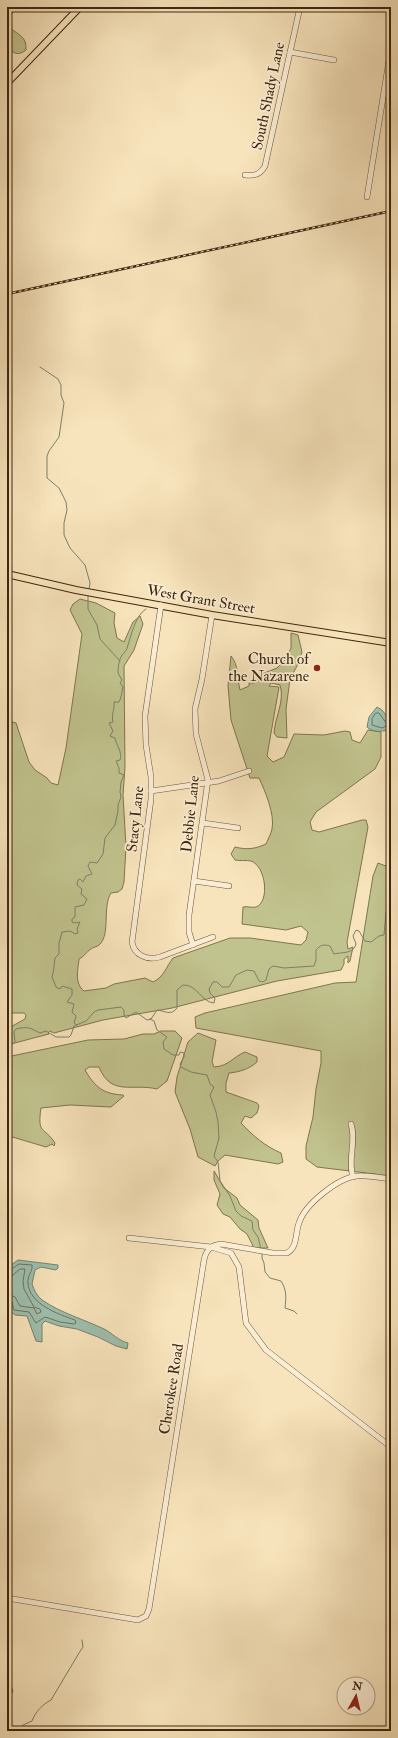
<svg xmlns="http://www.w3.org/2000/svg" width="398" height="1738" font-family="'IM FELL Double Pica',serif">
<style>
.green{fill:#c1c38e;stroke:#80754e}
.water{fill:#9ebfad;stroke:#78826d}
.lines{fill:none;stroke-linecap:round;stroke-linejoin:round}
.shore{stroke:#6e735e;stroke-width:1}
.stream{stroke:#78826d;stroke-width:1}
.minor-casing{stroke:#6c563a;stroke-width:6}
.major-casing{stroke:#3e270e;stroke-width:8}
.minor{stroke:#faedd3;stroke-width:5}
.major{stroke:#f8e4bc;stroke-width:6}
.rail-casing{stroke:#3e270e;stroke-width:2.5}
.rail{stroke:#faedd3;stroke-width:1;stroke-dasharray:3;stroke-linecap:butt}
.poi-dot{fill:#8f2418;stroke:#faedd3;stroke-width:1.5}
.labels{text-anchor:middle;stroke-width:3.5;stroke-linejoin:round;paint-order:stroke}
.street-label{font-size:15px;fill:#3e270e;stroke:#faedd3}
.poi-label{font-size:15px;fill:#3e270e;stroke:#faedd3;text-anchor:end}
</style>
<rect width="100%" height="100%" fill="#f8e4bc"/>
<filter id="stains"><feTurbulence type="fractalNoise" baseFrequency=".005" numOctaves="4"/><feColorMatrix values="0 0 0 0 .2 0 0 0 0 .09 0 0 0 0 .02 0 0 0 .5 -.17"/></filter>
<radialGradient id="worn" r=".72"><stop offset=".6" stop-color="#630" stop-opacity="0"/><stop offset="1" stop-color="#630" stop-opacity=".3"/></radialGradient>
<g class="green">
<path d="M 7,7 L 14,7 L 9,22 L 10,28 C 19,35 27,37 26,50 C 18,56 14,54 7,47 Z"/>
<path d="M 80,599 L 96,603 L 115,613 L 114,623 L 117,638 L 124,642 L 133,622 L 140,616 L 143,624 L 134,650 L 124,666 L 125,767 L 123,795 L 126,847 L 124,882 L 122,889 L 118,892 L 111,893 C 102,907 111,935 99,945 C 97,947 93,947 91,949 C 86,952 85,956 79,959 C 78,970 74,983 84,991 L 106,988 L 114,984 L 145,978 L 153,982 C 164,977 166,967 173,958 L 230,938 L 250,938 L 301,945 L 306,940 L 308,932 L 301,926 L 286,930 L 242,924 L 243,907 C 247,906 252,908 256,907 C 270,902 266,866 251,861 C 247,860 240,861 235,860 L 231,854 L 235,847 C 247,850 255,849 266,844 C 268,839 271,834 272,829 C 275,814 265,791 259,778 L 250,778 L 231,720 L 228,686 L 231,656 C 239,665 237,679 240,690 L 249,686 L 249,683 L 254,683 L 262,674 L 277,668 L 285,660 L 291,648 L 291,633 L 298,635 L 302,652 L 297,666 L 290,679 L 286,709 L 287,738 L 277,737 L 274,733 C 275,717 285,701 280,685 L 271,683 L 269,686 L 279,687 L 267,756 L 273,762 L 284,757 L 294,734 L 324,735 L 345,731 L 350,732 L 352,740 L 360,743 L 368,730 L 381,732 L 381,757 L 375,769 L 316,812 L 310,822 L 312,830 L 319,832 L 362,820 L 366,820 L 368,827 L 347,942 L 348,949 L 353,947 L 350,961 L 348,963 L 348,956 L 344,959 L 344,964 L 341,970 L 277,981 L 172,1008 L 103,1020 L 54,1033 L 50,1031 L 48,1033 L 49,1034 L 7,1045 L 7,1029 L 25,1019 L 26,1015 L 24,1013 L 7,1013 L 7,885 L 11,849 L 7,833 L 7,739 L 9,721 L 16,723 L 29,762 L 35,770 L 47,778 L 51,783 L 58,785 L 66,748 L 82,634 L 70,610 L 73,604 Z"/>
<polygon points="378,863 391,868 391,1176 317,1167 306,1159 306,1146 313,1117 316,1089 321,1063 321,1051 196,1028 195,1017 205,1013 335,983 356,982 373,876"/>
<path d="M 161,1031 L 175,1031 L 182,1038 L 167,1081 L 157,1089 C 133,1083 111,1097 99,1067 L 89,1067 L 85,1070 C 95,1087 103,1094 123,1095 L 124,1096 L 111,1107 L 70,1105 L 41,1108 C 37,1135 44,1126 55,1143 L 54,1146 L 52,1144 L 46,1147 L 9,1136 L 7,1132 L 7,1057 L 88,1040 L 124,1039 L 143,1034 L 154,1034 Z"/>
<path d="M 198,1033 L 216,1040 L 212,1062 L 214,1067 C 229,1066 233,1057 245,1052 L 257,1057 L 257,1062 C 249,1069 240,1072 229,1073 L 226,1083 L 226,1092 L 257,1103 L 259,1106 L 257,1113 L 251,1118 L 245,1116 L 241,1123 C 253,1136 265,1146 281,1153 L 283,1162 L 278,1164 L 225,1155 L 218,1161 L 215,1166 L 198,1157 L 190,1129 L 175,1092 L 177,1077 L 188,1042 Z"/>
<polygon points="214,1171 224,1188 237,1198 240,1205 258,1220 259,1228 268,1248 254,1248 247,1234 240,1229 230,1217 223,1214 217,1205 220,1194 214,1180"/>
</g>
<g class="water">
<path d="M 377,707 L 382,710 L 391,722 L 390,728 L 388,730 C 381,732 372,732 367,727 L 369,717 Z"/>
<path d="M 18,1260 L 58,1265 L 58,1268 L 56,1270 L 41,1267 L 35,1270 L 32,1284 C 34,1290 37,1296 42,1300 C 61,1313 83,1319 104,1329 C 112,1333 119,1341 128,1343 L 127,1349 L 116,1346 L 98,1337 L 77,1329 L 59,1326 L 45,1321 L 42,1324 L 42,1342 L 36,1341 L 27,1316 L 15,1315 L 9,1310 L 9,1305 L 7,1300 L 7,1268 Z"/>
<polygon points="7,1683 10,1684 13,1691 7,1704"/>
</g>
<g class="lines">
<g class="shore">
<polygon points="376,713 379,713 387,724 386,726 382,728 372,725 372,719"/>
<path d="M 7,1271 L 10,1270 L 19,1264 L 32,1265 C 33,1271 27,1276 28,1283 C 29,1304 58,1314 75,1320 L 76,1323 L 74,1324 L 60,1322 L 45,1317 L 36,1323 L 29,1312 L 14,1310 L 12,1302 L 7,1299"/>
<polyline points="7,1276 13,1275 20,1269 25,1269 23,1281 24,1289 34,1307 40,1309 41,1312 37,1314 34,1308 20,1306 15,1297 7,1294"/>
</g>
<g class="stream">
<polyline points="40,367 58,379 61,385 61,395 64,403 59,437 49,451 47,456 47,478 59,488 66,502 67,510 64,523 64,535 70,548 85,565 90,583 89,590"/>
<polyline points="88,595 88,609 97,625 100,639 120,661"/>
<polyline points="150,1019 154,1021 157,1030 167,1037 163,1042 164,1049 173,1055 179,1055 180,1052 184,1053 184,1057 180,1064 181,1067 191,1072 207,1075 210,1084 214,1087 210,1095 216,1112 218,1122 219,1138 214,1156 218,1162 220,1181 230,1196 236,1211 241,1216 252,1221 253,1230 258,1237 261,1249"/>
<path d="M 77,1025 L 74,1023 L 76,1016 L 72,1012 L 74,1004 L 67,1002 L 72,995 L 72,989 L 62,986 L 60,989 L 56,987 L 52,977 C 54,971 54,965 55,958 L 59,954 L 59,943 L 62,932 L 70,931 L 75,934 L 78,933 L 77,929 L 80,922 L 75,923 L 72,922 L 72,919 L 75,917 L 75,907 L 84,905 L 87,899 L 81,894 L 82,889 L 77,885 L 78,880 L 80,879 L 83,882 L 86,876 L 92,874 L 88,866 L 90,862 L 97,863 L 103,854 L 105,838 L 115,825 L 118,811 L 118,805 L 121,797 L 120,792 L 121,782 L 124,775 L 119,773 L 119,768 L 116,761 L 120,760 C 123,753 116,745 115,738 L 110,736 L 113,731 L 109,723 L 113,722 C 111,714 115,709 114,702 L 119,702 C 121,699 122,691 123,687 L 120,683 L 122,680 L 118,673 C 118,667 119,657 124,653 C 125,651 127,650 127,648 C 131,637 135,615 146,609"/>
<path d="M 7,1043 L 13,1044 L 15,1042 L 14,1032 L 16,1029 C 28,1026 30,1028 40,1033 L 46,1031 L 56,1037 L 69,1037 L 71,1035 L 74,1026 L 86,1021 L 94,1012 L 98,1010 L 121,1007 L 124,1010 L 124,1015 L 126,1018 L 136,1012 L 147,1020 L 151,1019 L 157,1010 C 165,1011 171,1016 177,1008 L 177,990 L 183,985 C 197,984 201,1002 214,1003 L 215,998 L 210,993 L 209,989 L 213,982 L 217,982 L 222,987 L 229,987 L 236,975 L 247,970 L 254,971 L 259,981 L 263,982 L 266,980 L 269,969 L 273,966 L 284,968 L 314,966 L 316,960 L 316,950 C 320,945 324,944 330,946 L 334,954 C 342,952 354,954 356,944 L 353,936 L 356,930 L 359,931 L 365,941 L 371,942 L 379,936 L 384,935 L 386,912 L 391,904"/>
<path d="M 262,1254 L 262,1258 L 264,1263 L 265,1272 L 270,1278 L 281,1281 C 287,1290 286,1298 285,1308 L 294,1311 L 297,1314"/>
<path d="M 20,1731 L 23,1725 L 32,1721 C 35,1712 43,1704 51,1700 L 79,1653 L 83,1647 L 82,1640"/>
</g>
<defs>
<g id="minor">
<polyline points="290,52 334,60"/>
<path d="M 245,175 C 254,176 260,175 265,166 L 300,7"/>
<polyline points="367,197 391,48"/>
<path d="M 161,605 L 145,716 L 146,745 L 151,777 L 151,799 L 132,942 C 134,955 147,961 160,957 L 213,937"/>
<polyline points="151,791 219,781 249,771"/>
<polyline points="203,823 238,828"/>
<polyline points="194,881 229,886"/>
<polyline points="193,945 189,932 189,915 208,780 196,734 195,709 202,679 212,615"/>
<path d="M 351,1124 C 357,1142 347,1159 353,1177"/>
<polyline points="129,1238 211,1247 231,1253 239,1267 246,1323 266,1350 391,1447"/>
<path d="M 7,1598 L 138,1620 L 146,1616 L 149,1609 L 204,1260 C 206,1250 211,1245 221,1244 L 273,1253 L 287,1253 C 298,1247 295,1233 299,1223 C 305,1204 338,1178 357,1176 C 368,1175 380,1178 391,1179"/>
</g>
<g id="major">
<polyline points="7,83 80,7"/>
<polyline points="7,574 76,590 212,615 391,643"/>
</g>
</defs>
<use href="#minor" class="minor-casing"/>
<use href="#major" class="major-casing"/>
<use href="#minor" class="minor"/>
<use href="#major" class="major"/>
<defs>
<polyline id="rail" points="7,294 391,211"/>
</defs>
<use href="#rail" class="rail-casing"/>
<use href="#rail" class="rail"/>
</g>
<circle class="poi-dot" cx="317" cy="668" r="4"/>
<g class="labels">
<g class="street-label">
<text transform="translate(268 96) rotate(-78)" y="5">South Shady Lane</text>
<text transform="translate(201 599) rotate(10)" y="5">West Grant Street</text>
<text transform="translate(190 814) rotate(-84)" y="5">Debbie Lane</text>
<text transform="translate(135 819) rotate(-84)" y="5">Stacy Lane</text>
<text transform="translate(171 1389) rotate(-81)" y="5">Cherokee Road</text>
</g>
<g class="poi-label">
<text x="309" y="664">Church of<tspan x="309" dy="17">the Nazarene</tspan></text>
</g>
</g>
<rect width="398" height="1738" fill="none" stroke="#f8e4bc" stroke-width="24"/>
<rect x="8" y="8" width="382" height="1722" fill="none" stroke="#3e270e" stroke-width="2"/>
<rect x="12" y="12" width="374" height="1714" fill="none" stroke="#3e270e"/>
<g transform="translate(356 1696) rotate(8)"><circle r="19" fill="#faedd3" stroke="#af9e84"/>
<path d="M0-3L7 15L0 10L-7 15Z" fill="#8f2418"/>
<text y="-6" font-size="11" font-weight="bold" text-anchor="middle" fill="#3e270e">N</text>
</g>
<rect width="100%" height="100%" filter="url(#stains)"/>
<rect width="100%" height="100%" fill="url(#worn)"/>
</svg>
